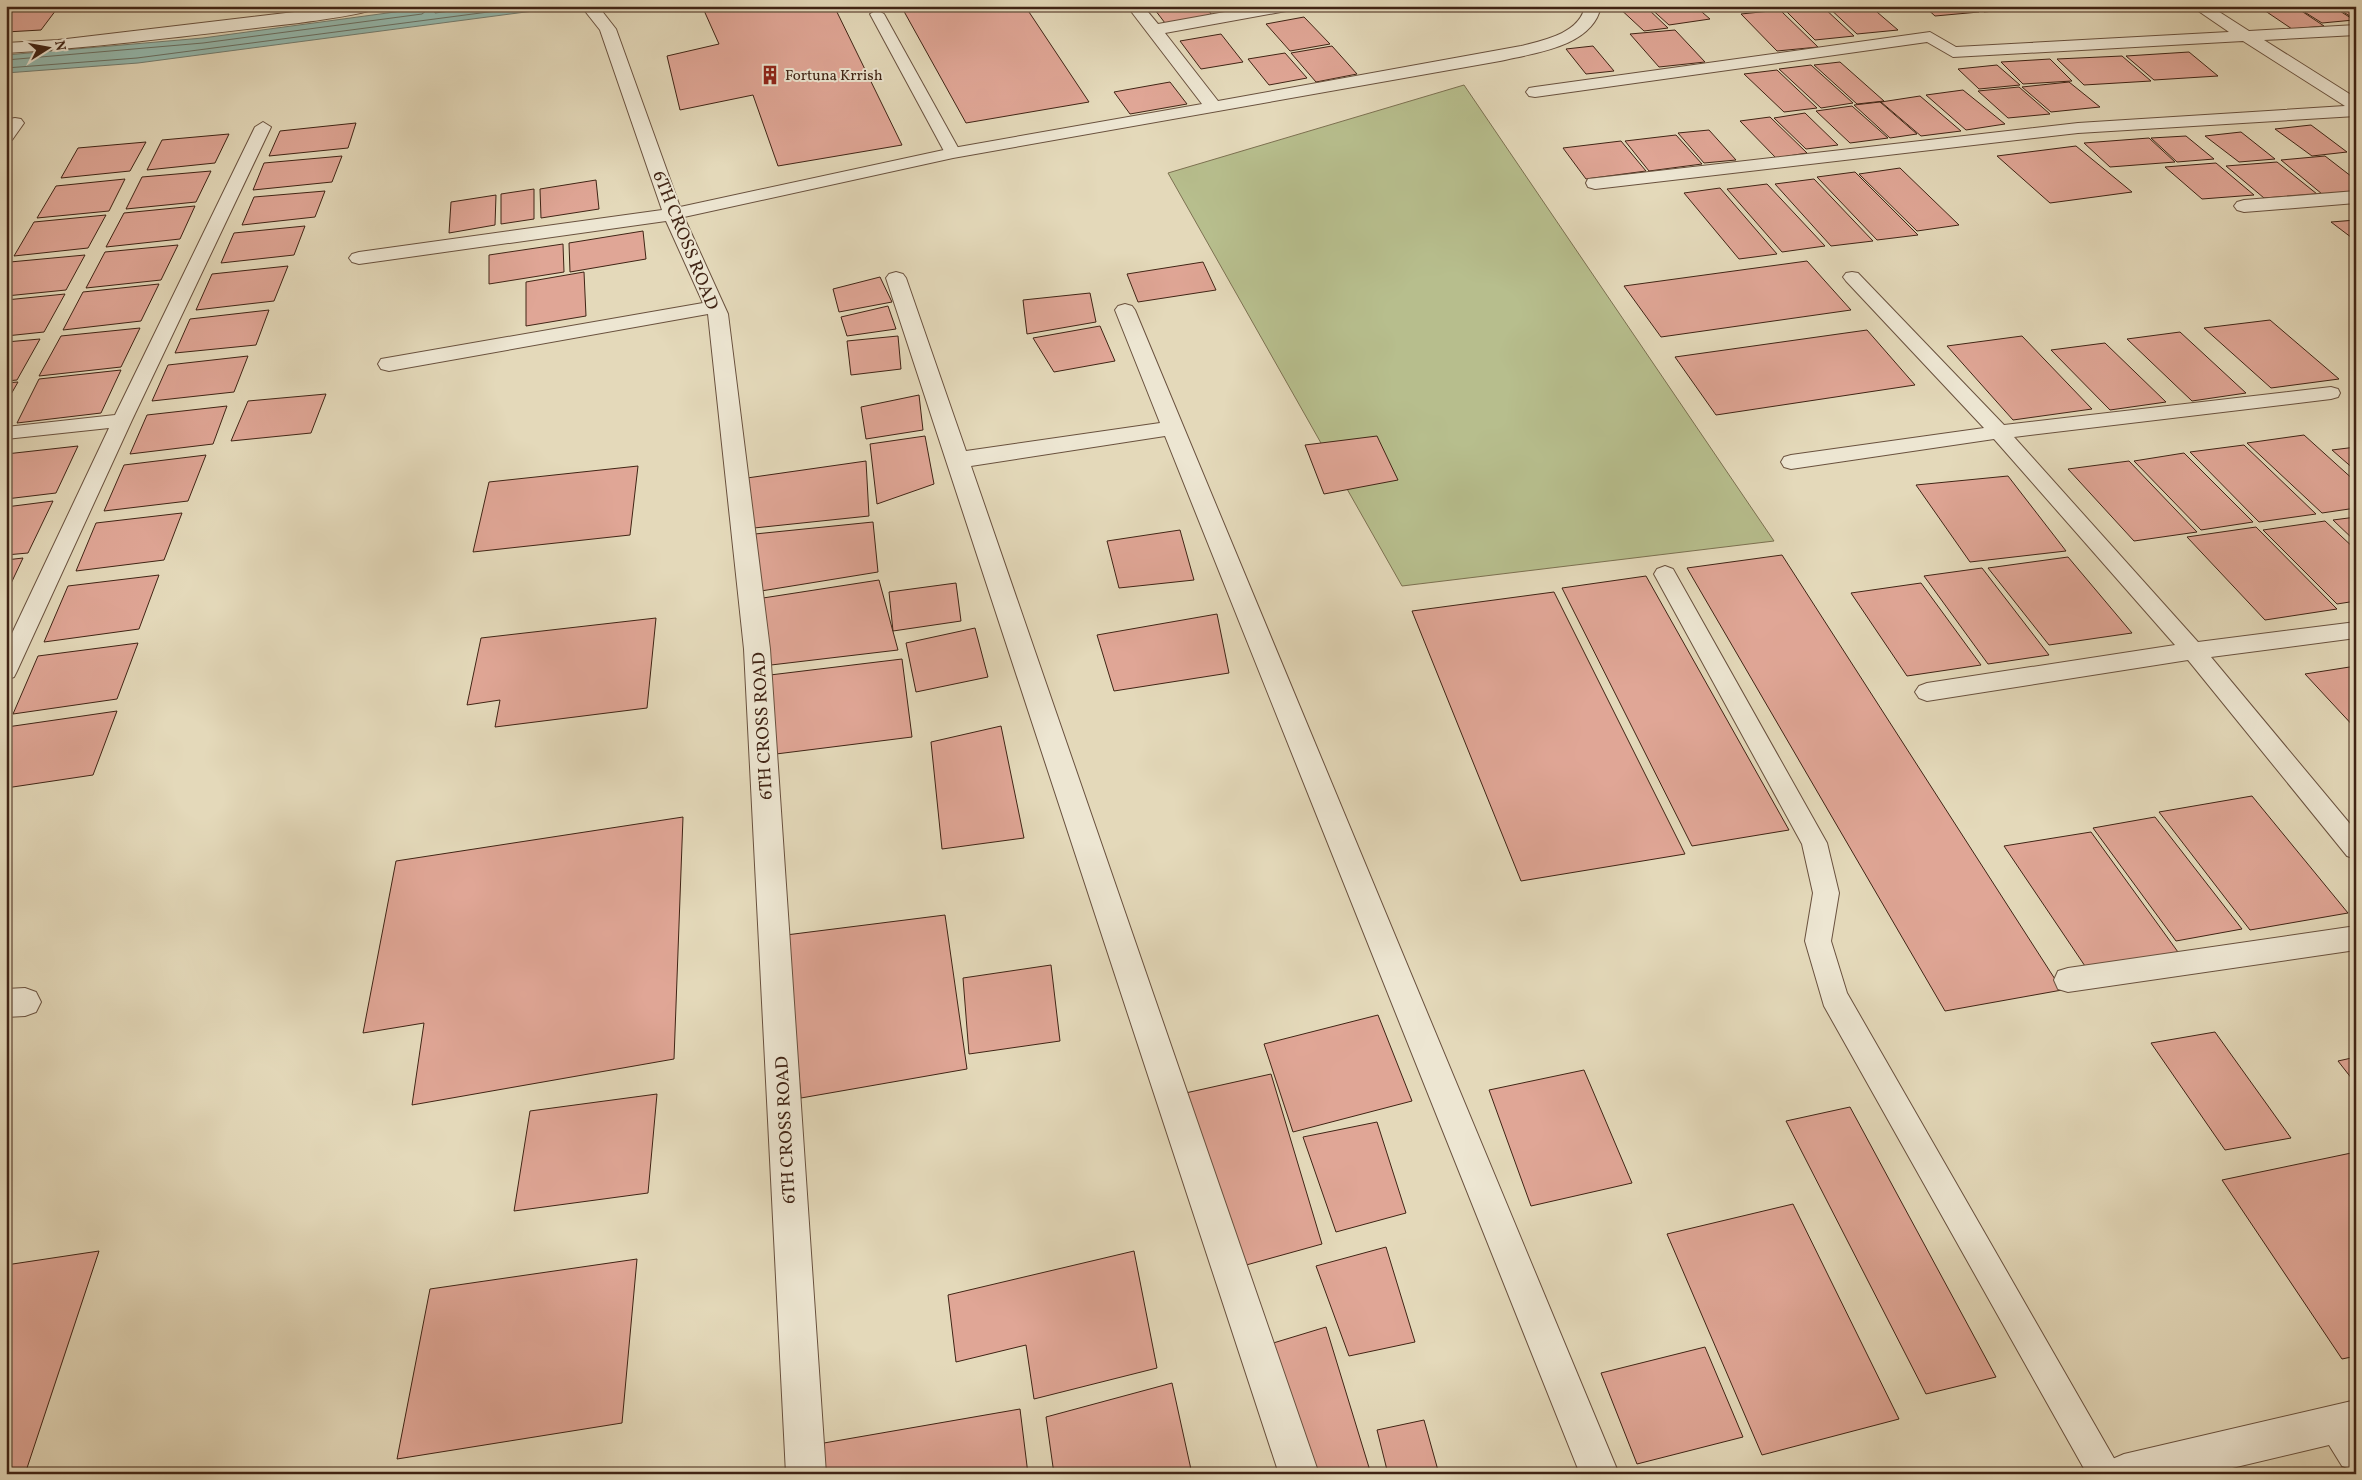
<svg xmlns="http://www.w3.org/2000/svg" width="2362" height="1480" font-family="Vollkorn,serif">
<style>
.green{fill:#b7be8d;stroke:#7c7151}
.water{fill:#95baaf;stroke:#737e71}
.lines{fill:none;stroke-linecap:round;stroke-linejoin:round}
.shore{stroke:#6a6f62;stroke-width:1}
.building{fill:#e0a696;stroke:#402415}
.lane-casing{stroke:#69513e;stroke-width:2}
.street-casing{stroke:#69513e;stroke-width:2}
.lane{fill:#ede6d2;fill-rule:evenodd}
.street{fill:#ede6d2;fill-rule:evenodd}
.labels{text-anchor:middle;stroke-width:4;stroke-linejoin:round;paint-order:stroke}
.far-poi-label{font-size:15px;fill:#402415;stroke:#ede6d2;text-anchor:start}
.street-label{font-size:18px;fill:#402415;stroke:#ede6d2}
</style>
<rect width="100%" height="100%" fill="#e4d9ba"/>
<filter id="stains"><feTurbulence type="fractalNoise" baseFrequency=".004" numOctaves="4"/><feColorMatrix values="0 0 0 0 .2 0 0 0 0 .09 0 0 0 0 .02 0 0 0 .5 -.17"/></filter>
<radialGradient id="worn" r=".72"><stop offset=".6" stop-color="#630" stop-opacity="0"/><stop offset="1" stop-color="#630" stop-opacity=".3"/></radialGradient>
<polygon class="green" points="1464,85 1774,541 1402,586 1168,173"/>
<polygon class="water" points="439,6 571,6 138,63 6,73 6,55 203,38"/>
<g class="lines">
<g class="shore">
<polyline points="433,6 435,13 488,6"/>
<polyline points="6,60 203,43 422,14 426,11 427,6"/>
<polyline points="6,68 137,58 534,6"/>
</g>
</g>
<g class="building">
<polygon points="6,6 59,6 41,30 6,32"/>
<polygon points="702,6 834,6 902,145 778,166 753,95 680,110 667,56 719,44"/>
<polygon points="901,6 1025,6 1089,102 966,123"/>
<polygon points="1152,6 1205,6 1212,15 1165,23"/>
<polygon points="1617,6 1645,6 1668,28 1644,31"/>
<polygon points="1648,6 1695,6 1710,19 1669,25"/>
<polygon points="1804,6 1822,6 1854,36 1815,40 1783,8"/>
<polygon points="1827,6 1870,6 1898,30 1857,34"/>
<polygon points="1924,6 1972,6 1979,12 1935,16"/>
<polygon points="1977,6 2021,6 2024,8 1984,12"/>
<polygon points="2258,6 2294,6 2324,26 2292,29"/>
<polygon points="2295,6 2332,6 2354,20 2322,23"/>
<polygon points="2334,6 2356,7 2356,20"/>
<polygon points="1780,10 1818,47 1777,51 1741,14"/>
<polygon points="1304,17 1330,44 1290,51 1266,24"/>
<polygon points="1675,30 1705,62 1659,67 1630,34"/>
<polygon points="1221,34 1243,62 1201,69 1180,41"/>
<polygon points="1332,46 1357,74 1316,82 1291,53"/>
<polygon points="1593,46 1614,71 1586,74 1566,49"/>
<polygon points="2189,52 2218,76 2154,80 2126,56"/>
<polygon points="1285,53 1307,78 1269,85 1248,59"/>
<polygon points="2122,56 2151,81 2084,85 2057,59"/>
<polygon points="2050,59 2072,81 2023,84 2001,62"/>
<polygon points="1840,62 1884,101 1857,104 1814,65"/>
<polygon points="1811,65 1853,103 1821,108 1779,69"/>
<polygon points="1997,65 2020,85 1979,89 1958,69"/>
<polygon points="1777,70 1817,108 1784,112 1744,74"/>
<polygon points="1170,82 1187,104 1130,114 1114,92"/>
<polygon points="2069,82 2100,107 2051,112 2022,87"/>
<polygon points="2019,87 2050,114 2008,118 1978,91"/>
<polygon points="1963,90 2005,124 1966,130 1926,95"/>
<polygon points="1920,96 1961,131 1921,136 1881,102"/>
<polygon points="1880,102 1917,134 1890,138 1854,105"/>
<polygon points="1852,106 1888,138 1850,143 1816,111"/>
<polygon points="1805,113 1838,145 1806,149 1774,118"/>
<polygon points="1770,117 1807,153 1776,158 1740,121"/>
<polygon points="356,123 348,148 269,156 280,131"/>
<polygon points="2311,125 2347,152 2312,156 2275,129"/>
<polygon points="1709,130 1736,160 1704,163 1678,133"/>
<polygon points="2241,132 2275,159 2239,162 2205,136"/>
<polygon points="229,134 215,163 147,170 162,140"/>
<polygon points="1676,135 1702,164 1649,171 1625,141"/>
<polygon points="2186,136 2214,159 2177,162 2151,138"/>
<polygon points="2149,138 2175,162 2110,167 2084,143"/>
<polygon points="1621,141 1646,171 1586,179 1563,148"/>
<polygon points="146,142 130,171 61,178 78,148"/>
<polygon points="2076,146 2132,192 2050,203 1997,156"/>
<polygon points="342,156 332,182 253,190 264,163"/>
<polygon points="2325,156 2356,180 2356,191 2322,194 2281,160"/>
<polygon points="2277,162 2317,194 2264,198 2226,166"/>
<polygon points="2216,163 2254,195 2202,199 2165,167"/>
<polygon points="1900,168 1959,225 1917,231 1859,174"/>
<polygon points="211,171 196,202 126,209 142,177"/>
<polygon points="1855,172 1918,235 1877,240 1817,177"/>
<polygon points="125,179 109,211 37,218 56,186"/>
<polygon points="1814,179 1873,241 1831,246 1775,184"/>
<polygon points="596,180 599,209 541,218 540,189"/>
<polygon points="1767,184 1825,246 1782,252 1727,189"/>
<polygon points="1720,188 1777,254 1739,259 1684,193"/>
<polygon points="534,189 534,219 501,224 501,194"/>
<polygon points="325,191 315,217 242,225 254,197"/>
<polygon points="496,195 495,225 449,233 451,202"/>
<polygon points="195,206 180,239 106,247 124,213"/>
<polygon points="106,215 88,248 14,256 34,222"/>
<polygon points="2356,220 2356,241 2331,222"/>
<polygon points="305,226 294,255 221,263 234,233"/>
<polygon points="643,231 646,259 570,272 569,243"/>
<polygon points="563,244 564,272 489,284 489,255"/>
<polygon points="178,245 161,280 86,288 105,252"/>
<polygon points="85,255 66,290 6,296 6,269 10,262"/>
<polygon points="1807,261 1851,310 1661,337 1624,286"/>
<polygon points="1203,262 1216,290 1138,302 1127,274"/>
<polygon points="288,266 274,301 196,310 212,274"/>
<polygon points="584,272 586,316 526,326 526,282"/>
<polygon points="880,277 892,302 839,312 833,289"/>
<polygon points="159,284 141,321 63,330 83,292"/>
<polygon points="1090,293 1096,322 1027,334 1023,300"/>
<polygon points="65,294 44,332 6,336 6,300"/>
<polygon points="888,306 896,329 847,336 841,317"/>
<polygon points="269,310 256,345 175,353 190,319"/>
<polygon points="2270,320 2339,379 2271,388 2204,328"/>
<polygon points="1100,326 1115,361 1054,372 1033,338"/>
<polygon points="140,328 121,367 39,376 61,336"/>
<polygon points="1867,330 1915,385 1716,415 1675,357"/>
<polygon points="2180,332 2246,393 2192,401 2127,339"/>
<polygon points="898,336 901,369 851,375 847,341"/>
<polygon points="2022,336 2092,409 2013,420 1947,346"/>
<polygon points="40,339 17,380 6,381 6,342"/>
<polygon points="2105,343 2166,402 2110,410 2051,350"/>
<polygon points="248,356 234,392 152,401 168,365"/>
<polygon points="121,370 101,413 17,423 39,379"/>
<polygon points="18,382 6,403 6,383"/>
<polygon points="326,394 311,433 231,441 248,401"/>
<polygon points="919,395 923,430 866,439 861,407"/>
<polygon points="227,406 213,444 130,454 147,415"/>
<polygon points="2304,435 2356,482 2356,508 2322,513 2247,443"/>
<polygon points="925,436 934,484 877,504 870,444"/>
<polygon points="1377,436 1398,480 1324,494 1305,445"/>
<polygon points="2244,445 2316,514 2259,522 2190,452"/>
<polygon points="78,446 56,493 6,499 6,454"/>
<polygon points="2356,447 2356,471 2332,450"/>
<polygon points="2184,453 2253,522 2201,530 2134,461"/>
<polygon points="206,455 188,501 104,511 124,465"/>
<polygon points="866,461 869,516 754,528 747,478"/>
<polygon points="2129,461 2197,532 2134,541 2068,469"/>
<polygon points="638,466 630,535 473,552 489,482"/>
<polygon points="2008,476 2066,551 1970,562 1916,485"/>
<polygon points="53,501 28,553 6,555 6,507"/>
<polygon points="182,513 164,560 76,571 96,523"/>
<polygon points="2356,517 2356,542 2333,520"/>
<polygon points="2325,521 2356,550 2356,601 2337,604 2263,530"/>
<polygon points="873,522 878,572 761,591 755,534"/>
<polygon points="2256,527 2337,609 2265,620 2187,537"/>
<polygon points="1180,530 1194,580 1119,588 1107,541"/>
<polygon points="1782,555 2062,990 1945,1011 1687,568"/>
<polygon points="2068,557 2132,633 2049,645 1988,568"/>
<polygon points="23,558 6,594 6,560"/>
<polygon points="1982,568 2049,655 1988,664 1924,576"/>
<polygon points="159,575 139,629 44,642 68,586"/>
<polygon points="1646,576 1789,830 1692,846 1562,588"/>
<polygon points="879,580 898,650 771,665 763,598"/>
<polygon points="956,583 961,621 893,631 889,592"/>
<polygon points="1921,583 1981,665 1907,676 1851,593"/>
<polygon points="1554,592 1685,854 1521,881 1412,611"/>
<polygon points="1217,614 1229,673 1114,691 1097,635"/>
<polygon points="656,618 647,708 495,727 500,700 467,705 481,638"/>
<polygon points="975,628 988,677 916,692 906,643"/>
<polygon points="138,643 117,699 13,714 38,656"/>
<polygon points="902,659 912,737 776,754 770,675"/>
<polygon points="2356,666 2356,729 2305,674"/>
<polygon points="117,711 93,775 6,788 7,727"/>
<polygon points="1001,726 1024,838 942,849 931,742"/>
<polygon points="2252,796 2348,913 2250,930 2159,812"/>
<polygon points="683,817 674,1059 412,1105 424,1023 363,1033 396,861"/>
<polygon points="2155,817 2242,929 2176,941 2093,828"/>
<polygon points="2091,832 2178,952 2087,969 2004,846"/>
<polygon points="945,915 967,1069 801,1098 786,935"/>
<polygon points="1051,965 1060,1041 969,1054 963,978"/>
<polygon points="1378,1015 1412,1101 1293,1132 1264,1044"/>
<polygon points="2215,1032 2291,1138 2225,1150 2151,1043"/>
<polygon points="2356,1057 2356,1084 2338,1061"/>
<polygon points="1584,1070 1632,1183 1531,1206 1489,1090"/>
<polygon points="1271,1074 1322,1244 1239,1267 1181,1094"/>
<polygon points="657,1094 648,1193 514,1211 530,1111"/>
<polygon points="1850,1107 1996,1377 1926,1394 1786,1121"/>
<polygon points="1377,1122 1406,1213 1336,1232 1303,1137"/>
<polygon points="2356,1152 2356,1356 2342,1359 2222,1180"/>
<polygon points="1793,1204 1899,1419 1762,1455 1667,1234"/>
<polygon points="1386,1247 1415,1342 1349,1356 1316,1266"/>
<polygon points="99,1251 25,1474 6,1474 6,1265"/>
<polygon points="1134,1251 1157,1368 1034,1399 1026,1345 956,1362 948,1295"/>
<polygon points="637,1259 622,1423 397,1459 430,1289"/>
<polygon points="1326,1327 1371,1474 1313,1474 1270,1344"/>
<polygon points="1705,1347 1743,1437 1637,1464 1601,1373"/>
<polygon points="1172,1383 1192,1474 1054,1474 1046,1417"/>
<polygon points="1020,1409 1028,1474 825,1474 824,1443"/>
<polygon points="1424,1420 1439,1474 1388,1474 1377,1430"/>
</g>
<g class="lines">
<defs>
<g id="lane">
<polygon points="877,10 884,14 961,153 959,156 947,156 945,153 870,14"/>
<polygon points="263,122 271,127 132,420 17,671 14,677 6,680 6,646 109,428 6,439 6,427 115,415 255,127"/>
<polygon points="1852,272 1858,273 2004,425 2331,387 2338,389 2340,393 2338,397 2331,399 2014,437 2198,642 2356,622 2356,638 2211,657 2356,831 2356,859 2347,856 2188,660 1927,701 1919,698 1915,692 1919,686 1927,683 2175,645 1994,439 1791,469 1784,467 1781,462 1784,457 1791,455 1984,428 1846,281 1843,277 1846,273"/>
<polygon points="1665,566 1673,569 1827,843 1839,893 1831,941 1847,993 2123,1474 2087,1474 1824,1006 1805,941 1813,893 1802,844 1654,574 1657,569"/>
<polygon points="2356,926 2356,950 2068,992 2058,989 2054,980 2058,971 2068,968"/>
</g>
<g id="street">
<path d="M 345,6 L 380,6 C 374,14 311,21 299,23 C 201,34 104,47 6,53 L 6,43 L 58,40 Z"/>
<path d="M 581,6 L 598,6 L 616,29 L 680,207 L 953,148 L 1202,104 L 1127,6 L 1143,6 L 1158,24 L 1258,6 L 1294,6 L 1286,11 L 1165,33 L 1218,101 L 1521,46 C 1545,40 1580,33 1585,6 L 1601,6 C 1593,47 1534,53 1500,61 L 953,158 L 684,217 L 728,314 L 770,649 L 826,1474 L 786,1474 L 744,649 L 708,314 L 389,371 L 381,369 L 378,364 L 381,359 L 703,303 L 666,221 L 359,264 L 352,262 L 349,258 L 352,254 L 359,252 L 662,210 L 600,30 Z"/>
<polygon points="2191,6 2210,6 2249,31 2356,25 2356,35 2264,40 2356,98 2356,116 2078,133 1595,189 1588,187 1586,183 1588,179 2078,123 2345,106 2243,41 1953,57 1927,42 1535,97 1529,96 1526,92 1529,88 1535,87 1930,32 1956,47 2229,32"/>
<polygon points="15,118 21,119 24,123 12,140 6,141 6,123 9,119"/>
<polygon points="2356,191 2356,203 2244,212 2237,210 2234,206 2237,202 2244,200"/>
<polygon points="896,272 903,274 906,278 966,451 1160,423 1115,310 1118,306 1125,304 1132,306 1135,310 1619,1474 1580,1474 1165,436 971,466 1319,1474 1279,1474 886,278 889,274"/>
<polygon points="25,988 36,992 41,1002 36,1012 25,1016 6,1017 6,989"/>
<polygon points="2356,1400 2356,1471 2342,1466 2329,1445 2207,1474 2105,1474 2110,1460 2124,1454"/>
</g>
</defs>
<use href="#lane" class="lane-casing"/>
<use href="#street" class="street-casing"/>
<use href="#lane" class="lane"/>
<use href="#street" class="street"/>
</g>
<defs>
<symbol id="building-bare" viewBox="-9 -9 18 18"><path d="M-4-6H4V6H1V3H-1V6H-4ZM-2.5-4.3h1.7v1.8h-1.7ZM.8-4.3h1.7v1.8H.8ZM-2.5-1h1.7V.8h-1.7ZM.8-1h1.7V.8H.8Z" fill="#8f2418" stroke="#ede6d2" stroke-width="2.5" paint-order="stroke"/></symbol>
</defs>
<g fill-rule="evenodd">
<use href="#building-bare" x="756" y="61" width="28" height="28"/>
</g>
<g class="labels">
<g class="far-poi-label">
<text x="785" y="80">Fortuna Krrish</text>
</g>
<g class="street-label">
<text transform="translate(686 240) rotate(68)" y="6">6TH CROSS ROAD</text>
<text transform="translate(762 726) rotate(-93)" y="6">6TH CROSS ROAD</text>
<text transform="translate(785 1130) rotate(-93)" y="6">6TH CROSS ROAD</text>
</g>
</g>
<rect width="2362" height="1480" fill="none" stroke="#e4d9ba" stroke-width="25"/>
<rect x="8" y="8" width="2347" height="1465" fill="none" stroke="#402415" stroke-width="2.5"/>
<rect x="12" y="12" width="2337" height="1455" fill="none" stroke="#402415"/>
<g transform="translate(48 48) rotate(79)" stroke="#ede6d2" stroke-width="4" paint-order="stroke">
<path d="M0-4L9 19L0 12L-9 19Z" fill="#402415"/>
<text y="-8" font-size="14" font-weight="bold" text-anchor="middle" fill="#402415">N</text>
</g>
<rect width="100%" height="100%" filter="url(#stains)"/>
<rect width="100%" height="100%" fill="url(#worn)"/>
</svg>
